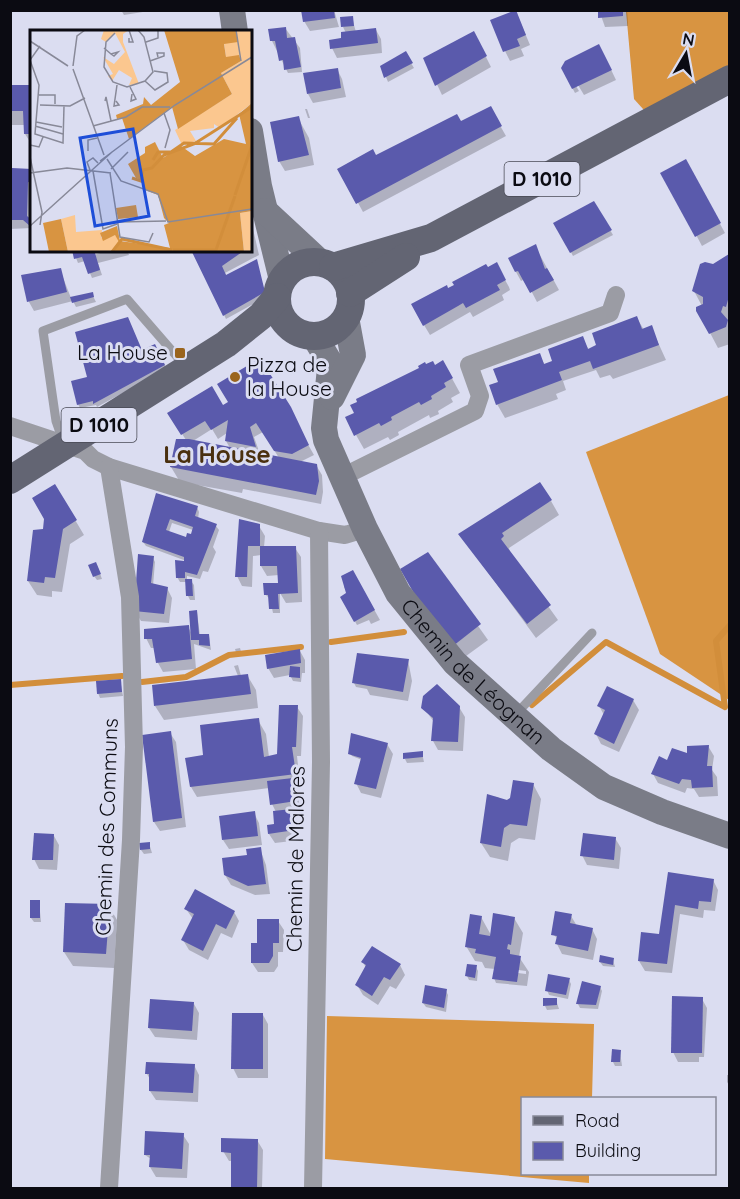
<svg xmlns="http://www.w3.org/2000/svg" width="740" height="1199" font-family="Quicksand,sans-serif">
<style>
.forest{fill:#d89441}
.shadow{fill:#0003;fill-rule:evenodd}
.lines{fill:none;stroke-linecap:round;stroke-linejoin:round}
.stream{stroke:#d28e3b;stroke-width:6}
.building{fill:#5a5aac;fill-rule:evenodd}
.lane{stroke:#9b9ca4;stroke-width:9}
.street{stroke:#9b9ca4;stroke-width:18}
.secondary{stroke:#7a7c87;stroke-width:26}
.primary{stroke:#636573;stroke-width:28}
.poi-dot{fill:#9a641d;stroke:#dbddf1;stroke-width:2}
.labels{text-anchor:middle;stroke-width:6;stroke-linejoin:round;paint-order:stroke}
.shield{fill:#dbddf1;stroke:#494a55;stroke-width:1.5}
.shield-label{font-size:20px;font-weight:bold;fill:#0b0b12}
.poi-label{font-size:21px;fill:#0b0b12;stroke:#dbddf1;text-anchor:end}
.street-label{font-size:21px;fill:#0b0b12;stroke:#dbddf1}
.quarter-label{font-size:24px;font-weight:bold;fill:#4a300f;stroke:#dbddf1}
.inset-river{fill:none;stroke:#d28e3b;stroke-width:3}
.inset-road{fill:none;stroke:#888998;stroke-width:1.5}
.view{fill:#1d4ed8;fill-opacity:0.15;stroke:#1d4ed8;stroke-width:3}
.inset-edge{fill:none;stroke:#0b0b12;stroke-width:3}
</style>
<rect width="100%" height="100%" fill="#dbddf1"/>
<g class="forest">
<polygon points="626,11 729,11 729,79 653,120 634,99"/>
<polygon points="729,395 729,700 660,654 586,452"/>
<polygon points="327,1016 594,1024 592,1098 522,1098 522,1174 589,1174 589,1183 325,1159"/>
</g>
<g class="shadow">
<polygon points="121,10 149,10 149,11 124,15"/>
<polygon points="306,10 334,10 339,27 310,31 304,21"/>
<polygon points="599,10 627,10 628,26 605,27"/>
<polygon points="516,12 530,45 521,49 524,56 510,61 505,51"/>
<polygon points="352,18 356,32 376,30 381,39 382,53 337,58 332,48 343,40 346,33 343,27"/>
<polygon points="285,28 300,48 302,72 288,73 272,41"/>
<polygon points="479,43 491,67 442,95 425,59"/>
<polygon points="405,53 414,68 388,82 382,67"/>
<polygon points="604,55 616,80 584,95 578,85 576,86 579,91 575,93 562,68"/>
<polygon points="337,69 342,79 346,97 313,103 308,94"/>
<polygon points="10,87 32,87 32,145 25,134 25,125 10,125"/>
<polygon points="490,108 506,136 363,212 340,170 461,123"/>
<polygon points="305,109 307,109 310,118 308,118"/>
<polygon points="298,118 309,138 314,165 285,171 279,161"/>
<polygon points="32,170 32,201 29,201 29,207 32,228 10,229 10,183"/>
<polygon points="691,171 725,233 702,246 663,173"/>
<polygon points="594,203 613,235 573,256 555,223"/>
<polygon points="250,216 259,255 225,273 227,276 256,261 266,297 226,319 193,250 250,250"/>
<polygon points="535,246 559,290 537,302 525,279 521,281 516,272"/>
<polygon points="73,250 84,258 110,250 127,250 129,255 98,263 102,275 92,278 85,261 78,263"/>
<polygon points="730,256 730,344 718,348 698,310 702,306 694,291 713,266"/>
<polygon points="487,269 500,271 509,287 510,290 502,295 504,300 473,317 470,312 430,335 424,325 447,290"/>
<polygon points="60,270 71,298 92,294 96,302 76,307 73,301 34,311 29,302 22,276"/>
<polygon points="637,318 644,330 651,327 666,360 613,379 610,375 600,378 596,370 563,381 566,390 556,394 558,399 505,418 497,404 500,383 539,355 545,365 554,362 582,338 589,350"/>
<polygon points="154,346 167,369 97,407 96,405 80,408 78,404 88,378"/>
<polygon points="443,362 460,393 451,398 453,402 438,411 439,414 430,418 429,415 398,432 399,435 390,440 388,437 364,449 356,435 434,367"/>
<path d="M 269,376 L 314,455 L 300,462 L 316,465 L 322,475 L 323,492 L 321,504 L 243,489 L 242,493 L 180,482 L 171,467 L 186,440 L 175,423 L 223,407 ZM 212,429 L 218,439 L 227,433 L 226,441 L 230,448 L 193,441 ZM 263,432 L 279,458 L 260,454 L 254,437 Z"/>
<polygon points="55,486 84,535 70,544 62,592 52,591 52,597 37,595 28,581 34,531 45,531"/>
<path d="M 157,495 L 197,507 L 199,512 L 198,519 L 216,526 L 219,530 L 213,547 L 216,552 L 208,572 L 203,571 L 200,579 L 187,576 L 187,581 L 191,581 L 194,585 L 195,600 L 190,600 L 188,596 L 187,582 L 180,582 L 177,577 L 189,562 L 146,546 L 143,542 ZM 172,523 L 193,530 L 194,537 L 187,538 L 169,532 Z"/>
<polygon points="551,501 559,515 509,548 510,553 558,620 536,638 460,534"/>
<polygon points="241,520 259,526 265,536 264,547 295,548 301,557 302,602 286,603 280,593 280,613 273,613 270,599 265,594 280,584 279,575 267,576 261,566 261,555 253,556 252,587 242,586 237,576"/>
<polygon points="427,554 488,640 462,659 430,619"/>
<polygon points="153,558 155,562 153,586 167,588 172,598 169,623 141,621 135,611"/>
<polygon points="98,568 102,579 97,580 94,576"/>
<polygon points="353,572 380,620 371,624 369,620 357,625 342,598 348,594 344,587"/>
<polygon points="197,612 200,636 209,636 211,650 194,644 196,669 163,672 158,663 155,648 151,648 146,638 188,627 192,634"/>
<polygon points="240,648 242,655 237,656 235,649"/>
<polygon points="300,651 305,660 305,673 302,673 301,682 293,681 290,675 274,678 268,668"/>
<polygon points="408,660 412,681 408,701 370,695 367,689 356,687 354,683"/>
<polygon points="238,665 241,676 247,675 256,690 258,708 164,720 155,706 238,676 234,666"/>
<polygon points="120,681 123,696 100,698 98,693"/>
<polygon points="633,700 639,710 619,752 601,744 596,734 604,715 599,706"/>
<polygon points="297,707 303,716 301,756 297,756 300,784 295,784 301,811 292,812 297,820 300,840 275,843 269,834 269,827 275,825 276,812 272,804 269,788 197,797 191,787 187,759 205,757 258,720 266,734 269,757 278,756"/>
<polygon points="423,707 459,707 465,717 463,751 438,750 433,741 434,722"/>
<polygon points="170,733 176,742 186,827 160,831 154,822"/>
<polygon points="387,744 393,754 381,798 361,793 356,783 362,760 352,756 349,752"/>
<polygon points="708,746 714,756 712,770 717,777 718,796 699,797 694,789 687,788 685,793 658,783 653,774 668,762"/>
<polygon points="422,753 424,762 407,763 405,759"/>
<polygon points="533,784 541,799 535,840 519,838 511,843 508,861 490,857 481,843 488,796 498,797 501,801 512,799"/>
<polygon points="254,813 259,823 262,845 229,849 223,840"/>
<polygon points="54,836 59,845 57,870 39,869 34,859"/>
<polygon points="615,838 621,848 619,869 587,865 582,855"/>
<polygon points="149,843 152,853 144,854 141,850"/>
<polygon points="260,849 266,865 270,894 255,895 231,885 225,875"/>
<polygon points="676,874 713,880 718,890 715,911 704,910 703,918 680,914 672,973 645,971 639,961 660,936"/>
<polygon points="39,901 41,922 34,922 31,918"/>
<polygon points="109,906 117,920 114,968 73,966 64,952"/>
<polygon points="186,909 234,912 239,921 232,938 221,933 208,960 189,950 183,940 193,919"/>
<polygon points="571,916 577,926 592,929 597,939 593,960 562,954 557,944 558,939 553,934"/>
<path d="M 481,917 L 491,935 L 514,918 L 523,933 L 519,957 L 529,972 L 527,986 L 496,983 L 494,978 L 495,969 L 485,968 L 482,962 L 475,961 L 466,946 ZM 502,968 L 526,971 L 526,974 L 502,971 Z"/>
<polygon points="278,921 284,930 283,952 278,952 278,966 274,972 258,972 252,963 258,944"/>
<polygon points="613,960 615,967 603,966 600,962"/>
<polygon points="363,962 400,965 405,975 396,989 390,986 378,1005 363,995 357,985 366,968"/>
<polygon points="476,967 478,971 477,981 469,980 467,976"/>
<polygon points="569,980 571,984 568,999 549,995 547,990"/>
<polygon points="600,987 602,991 598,1009 580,1008 578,1004"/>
<polygon points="446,991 448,995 446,1012 426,1007 423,1003"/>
<polygon points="702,999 707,1008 704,1057 699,1057 699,1062 678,1062 673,1052"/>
<polygon points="556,1000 559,1009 547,1010 545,1006"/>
<polygon points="194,1004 199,1013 197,1040 155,1037 149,1028"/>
<polygon points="263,1015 268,1024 268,1078 238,1078 233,1068"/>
<polygon points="620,1051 622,1066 615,1066 613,1062"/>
<polygon points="194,1065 199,1075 198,1102 156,1100 150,1091 151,1081 147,1074"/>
<polygon points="727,1075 730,1075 730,1087 727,1082"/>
<polygon points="183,1135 189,1144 187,1178 156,1177 150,1167 151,1159 145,1155"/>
<polygon points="257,1140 263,1150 262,1188 232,1188 232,1161 229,1161 223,1151"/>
</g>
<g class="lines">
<g class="stream">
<polyline points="331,642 404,632"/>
<polyline points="142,682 186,677 229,655 301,647"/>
<polyline points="10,685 122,676"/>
<polyline points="532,705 606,642 725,707 716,641 730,625"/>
</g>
</g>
<g class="building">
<polygon points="301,10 334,10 335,18 303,22"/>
<polygon points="516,10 526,35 517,39 520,46 503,52 490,20"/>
<polygon points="598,10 623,10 623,16 598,18"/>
<polygon points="353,16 354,26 341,27 340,17"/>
<polygon points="286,27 287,38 295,37 301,67 284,70 283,60 279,61 275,41 270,41 268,29"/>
<polygon points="376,28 378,43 330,49 329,40 341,38 341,32"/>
<polygon points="474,31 487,56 435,86 423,58"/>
<polygon points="599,44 612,70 572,89 561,68 565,61"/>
<polygon points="406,51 413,63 384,78 380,66"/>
<polygon points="338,68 341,88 307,94 303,73"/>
<polygon points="10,85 32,85 32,134 24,134 23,111 10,111"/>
<polygon points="491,106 502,126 356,204 337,169 373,149 376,155 457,114 461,121"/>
<polygon points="299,116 309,155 278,162 270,122"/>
<polygon points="686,159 721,223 695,237 660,173"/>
<polygon points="12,168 32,169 32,183 28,182 27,216 32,220 30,226 23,220 10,220"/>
<polygon points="594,201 612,230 570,253 553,223"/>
<polygon points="536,244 545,269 547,268 554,280 530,293 518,271 515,272 508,258"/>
<polygon points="72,250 102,250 95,253 100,270 88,274 82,257 74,259"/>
<polygon points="191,250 245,250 222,266 226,275 257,259 265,292 223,316"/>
<polygon points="729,254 729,296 726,307 723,306 721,312 728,320 726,327 709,334 696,311 696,307 703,304 703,297 692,291 700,264 705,262 713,264"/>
<polygon points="497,262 506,280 497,285 500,290 466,308 463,303 458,306 423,326 411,304 447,285 448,288 454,285 452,282 486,264 488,267"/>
<polygon points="61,268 67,292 27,302 21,275"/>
<polygon points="93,292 94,297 72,303 70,297"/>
<polygon points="637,316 642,329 652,325 659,345 593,369 590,361 559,372 562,380 496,405 489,385 498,382 493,369 540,353 544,364 552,361 548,349 583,336 588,349 596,345 592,333"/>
<polygon points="128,317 142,350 155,344 165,365 93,404 93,401 77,405 71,381 87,377 75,332"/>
<polygon points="260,358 291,407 309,445 292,454 274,451 256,423 250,427 256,447 225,441 228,420 211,430 205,421 181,435 167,413 212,386 223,405 228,402 217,384"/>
<polygon points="443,360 453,378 444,383 446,387 431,396 432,399 421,405 419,402 391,417 392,420 381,426 379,423 354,436 345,417 354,413 350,405 357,402 356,399 419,368 418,366 425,362 426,364 433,361 435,365"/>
<polygon points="176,439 189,439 317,464 319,481 316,495 170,467"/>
<polygon points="540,482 552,500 502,533 504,536 501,539 551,605 527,624 458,534"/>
<polygon points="55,484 77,520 63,529 55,578 45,577 44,583 27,581 33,530 43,529 44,519 32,498"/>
<path d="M 156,493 L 198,506 L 195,516 L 217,524 L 197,575 L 185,572 L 185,578 L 176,578 L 175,560 L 184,561 L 184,557 L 142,542 ZM 170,519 L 193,527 L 191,534 L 187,533 L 186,537 L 166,530 Z"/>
<polygon points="239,519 260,524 260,546 248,546 247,577 235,577"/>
<polygon points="260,546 296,546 298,593 278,594 279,609 269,609 268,595 264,595 263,583 278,583 277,566 260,566"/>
<polygon points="428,552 481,624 453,646 420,604 400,569"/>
<polygon points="138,554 154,556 151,583 168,587 164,614 134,611"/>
<polygon points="96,562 101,574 93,577 88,565"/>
<polygon points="353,570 375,610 354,622 340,597 346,593 341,576"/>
<polygon points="185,579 192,579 193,596 186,596"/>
<polygon points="197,610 199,634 209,634 210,646 199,645 199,640 191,640 189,611"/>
<polygon points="189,625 192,659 156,663 152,639 144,639 144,629"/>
<polygon points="300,649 301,663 267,669 265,655"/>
<polygon points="357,653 409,659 403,692 352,683"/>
<polygon points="290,666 300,667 300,678 289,677"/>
<polygon points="248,674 251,694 154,706 152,685"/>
<polygon points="121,679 122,692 97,694 96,681"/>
<polygon points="437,684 460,706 458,742 431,741 433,718 421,708 423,696"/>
<polygon points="607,686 634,699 614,744 594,734 605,710 597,706"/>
<polygon points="279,705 298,705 296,747 292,747 296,774 190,787 185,758 203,755 200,725 259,718 264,757 277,754"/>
<polygon points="171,731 182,818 153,822 142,735"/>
<polygon points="351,733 388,743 376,789 354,784 361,758 348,754"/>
<polygon points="709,745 707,766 712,766 713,787 692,788 691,780 682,779 679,784 651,774 659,756 667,760 672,748 687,753 687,746"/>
<polygon points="423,751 423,757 403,759 403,753"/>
<polygon points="293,778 296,801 270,805 267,781"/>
<polygon points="513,780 534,783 527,826 510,824 504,828 501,847 480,843 487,794 507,800 510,798"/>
<polygon points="292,809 295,830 268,834 267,825 274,824 273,811"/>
<polygon points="255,811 258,836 222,840 219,816"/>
<polygon points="34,833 54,834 53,860 32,860"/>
<polygon points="583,833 616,837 614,860 580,856"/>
<polygon points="150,842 150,849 140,850 139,843"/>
<polygon points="261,847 266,884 248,886 224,875 222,858 247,855 246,849"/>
<polygon points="668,872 714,879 711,902 699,901 698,909 675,905 667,964 638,961 641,932 659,934"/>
<polygon points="195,889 235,911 226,929 216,924 203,951 181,940 194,914 184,909"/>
<rect x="30" y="900" width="10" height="18"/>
<polygon points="65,903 110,904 106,954 63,952"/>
<polygon points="555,911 572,914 570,923 593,928 588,951 555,944 557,936 551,935"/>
<polygon points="493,913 515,917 511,945 508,944 507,949 510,950 510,954 521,956 517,982 492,979 496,957 475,953 476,949 465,947 470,914 482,916 479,934 490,936"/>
<polygon points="257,919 279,919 279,943 273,943 273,956 269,963 251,963 251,943 257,943"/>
<polygon points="372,946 401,964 390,980 384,977 372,996 355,985 366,965 361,962"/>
<polygon points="600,955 614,958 613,965 599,962"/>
<polygon points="467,964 477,965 475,978 465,976"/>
<polygon points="548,974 570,978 566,995 545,991"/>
<polygon points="582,981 601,986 596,1005 576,1004"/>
<polygon points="425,985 447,989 444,1008 422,1003"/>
<polygon points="672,996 703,997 702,1053 671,1053"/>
<polygon points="543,998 557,998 557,1005 543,1006"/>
<polygon points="150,999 194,1002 192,1031 148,1028"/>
<polygon points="232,1013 263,1013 263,1069 231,1069"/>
<polygon points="612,1049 621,1050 620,1062 611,1062"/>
<polygon points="146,1062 195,1064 193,1093 149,1091 149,1074 145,1074"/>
<polygon points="145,1131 184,1133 182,1169 149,1167 150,1155 144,1155"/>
<polygon points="221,1138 258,1139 257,1188 231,1188 231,1153 221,1152"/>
</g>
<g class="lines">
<g class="lane">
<polyline points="63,441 56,421 43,331 127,299 186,367"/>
<polyline points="516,714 592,633"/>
</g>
<g class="street">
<polyline points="10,426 85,451 93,459 109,467 319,531 345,535 365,529"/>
<polyline points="342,477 475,411 480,396 469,365 610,313 616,295"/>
<polyline points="109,1188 131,840 134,747 130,597 109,467"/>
<polyline points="313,1188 321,762 319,531"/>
</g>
<g class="secondary">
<polyline points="232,10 235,32"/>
<polyline points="250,131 259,186 282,280"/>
<polyline points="265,211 321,263"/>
<path id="s1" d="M 314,336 L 329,361 L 330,368 L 324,428 L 326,440 L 365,529 L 398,593 L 455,663 L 551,749 L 604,787 L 662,812 L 730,836"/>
<polyline points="332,397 353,355 346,317"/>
</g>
<g class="primary">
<circle cx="314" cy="299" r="37"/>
<polyline points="333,267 431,238 730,79"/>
<polyline points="350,293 406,257"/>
<polyline points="10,480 226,344 261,316 277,297"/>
</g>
</g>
<g class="poi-dot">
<rect x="174" y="347" width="12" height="12" rx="3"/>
<circle cx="235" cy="377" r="6"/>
</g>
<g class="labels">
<g class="shield">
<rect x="504.5" y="162" width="75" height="34" rx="4.5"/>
<rect x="61.5" y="408" width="75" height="34" rx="4.5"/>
</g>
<g class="shield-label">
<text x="542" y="186">D 1010</text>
<text x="99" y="432">D 1010</text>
</g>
<g class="poi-label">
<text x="168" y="360">La House</text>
<text x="247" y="372" text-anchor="start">Pizza de<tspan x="247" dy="24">la House</tspan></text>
</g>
<g class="street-label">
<text dy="7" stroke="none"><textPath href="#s1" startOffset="387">Chemin de Léognan</textPath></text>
<text transform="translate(107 827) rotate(-88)" y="7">Chemin des Communs</text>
<text transform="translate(296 859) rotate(-89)" y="7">Chemin de Malores</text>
</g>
<g class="quarter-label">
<text x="217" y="463">La House</text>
</g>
</g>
<g transform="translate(30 30)">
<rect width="222" height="222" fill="#dbddf1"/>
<path d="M 74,0 L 99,0 L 93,4 L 93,12 L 109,54 L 99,55 L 102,48 L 89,40 L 82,51 L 78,46 L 83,44 L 73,27 L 84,34 L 95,22 L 85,3 L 76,12 L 71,9 ZM 206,0 L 222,0 L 222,73 L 190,98 L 184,94 L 184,98 L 160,101 L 166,111 L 152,115 L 145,100 L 202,64 L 191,43 L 211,31 L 196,27 L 194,13 ZM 222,181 L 222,222 L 214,222 L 210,183 ZM 45,185 L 46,202 L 72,200 L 71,208 L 85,205 L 90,211 L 82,222 L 38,222 L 31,189 Z" fill="#fbc78f"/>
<path d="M 134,0 L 206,0 L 208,12 L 194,14 L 196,27 L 209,25 L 211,31 L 191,43 L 202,64 L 148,99 L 142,77 L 99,109 L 92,88 L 87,89 L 86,85 L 113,74 L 114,67 L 121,75 L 150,52 ZM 222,73 L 222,181 L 210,183 L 214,222 L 82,222 L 89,212 L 85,205 L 73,211 L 70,203 L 87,196 L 90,211 L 140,218 L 134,195 L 139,193 L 134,188 L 128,165 L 115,160 L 113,151 L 106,148 L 98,134 L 115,123 L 115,117 L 125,112 L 133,128 L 151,116 L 165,126 L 194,109 L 216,114 L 209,84 ZM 106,175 L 108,187 L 88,189 L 86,178 ZM 31,189 L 38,222 L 19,222 L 13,193 Z" fill="#d89441"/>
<path class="inset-river" d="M 123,130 L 128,122 L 141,122 L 154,113 L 184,114 L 207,88M 102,148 L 111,151 L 113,140 L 122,138 L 134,125 L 164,114 L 222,77M 205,165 L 222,115M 143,220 L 186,220 L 205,166M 82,222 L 92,209 L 142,220"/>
<path class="inset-road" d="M 99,0 L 103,12 L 99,12 L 99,8M 206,0 L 211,31M 85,3 L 76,12 L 74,37 L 83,52 L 97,57 L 115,51 L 123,42 L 114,7 L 108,0M 0,11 L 38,36M 116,12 L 128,8 L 128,0M 10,16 L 0,30 L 9,55 L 5,104 L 33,113 L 34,76M 74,18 L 81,24 L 88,22 L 84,26 L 81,24M 120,31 L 134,26 L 134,23 L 127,23 L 128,27M 43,36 L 47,6 L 55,0M 43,39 L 74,125M 115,51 L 125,60 L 138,52 L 137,43 L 124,41M 100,57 L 106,69 L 101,71 L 102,64M 9,65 L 25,65 L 25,74M 75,71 L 76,67 L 81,91M 86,71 L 89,75 L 84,76 L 87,55M 10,75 L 40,76 L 55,68M 134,83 L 140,100 L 135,118M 6,92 L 32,97M 5,96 L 33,104M 63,96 L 96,87 L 112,77 L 140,77M 0,115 L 9,117 L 13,107M 58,121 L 58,110 L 67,108M 0,127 L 12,182 L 10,195M 77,129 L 91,151 L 128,164 L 138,192 L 222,179M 70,131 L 145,75 L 222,27M 81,139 L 98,122M 60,140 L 57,132 L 63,128 L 68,133M 63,141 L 73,199 L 87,194M 0,143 L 37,138 L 81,143M 80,143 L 90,207 L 119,212 L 123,203M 88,192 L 136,191M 0,196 L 82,122"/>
<path class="view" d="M 103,99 L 119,186 L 65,196 L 50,108 Z"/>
<rect width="222" height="222" class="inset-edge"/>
</g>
<rect width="740" height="1199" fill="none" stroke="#0b0b12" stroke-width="24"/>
<rect x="521" y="1097" width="195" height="78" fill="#dbddf1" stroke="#888998" stroke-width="1.5"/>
<rect x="533" y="1116" width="30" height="9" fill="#636573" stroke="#888998" stroke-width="1.5"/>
<text x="575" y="1127" font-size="18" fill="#0b0b12">Road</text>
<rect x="533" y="1142" width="30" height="18" fill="#5a5aac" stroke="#888998" stroke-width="1.5"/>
<text x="575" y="1157" font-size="18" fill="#0b0b12">Building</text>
<g transform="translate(686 54) rotate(10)" stroke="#dbddf1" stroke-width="4.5" paint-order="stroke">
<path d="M0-4.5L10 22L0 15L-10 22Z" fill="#0b0b12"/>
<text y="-9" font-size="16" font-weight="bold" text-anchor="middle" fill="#0b0b12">N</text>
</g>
</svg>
